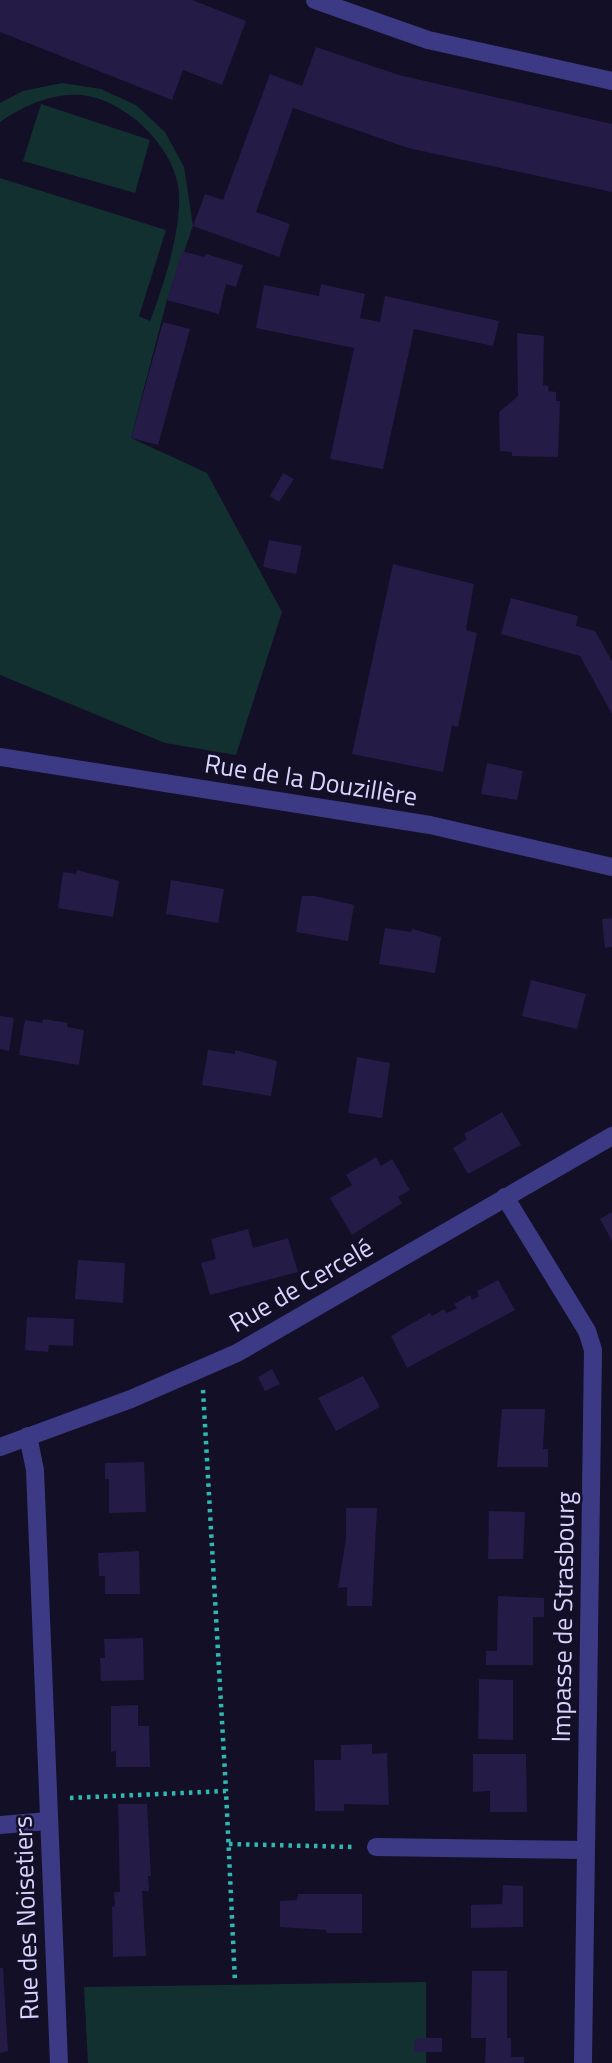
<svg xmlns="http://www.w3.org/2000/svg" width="612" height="2063" font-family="'Titillium Web',sans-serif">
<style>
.green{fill:#12302f}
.building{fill:#241b47}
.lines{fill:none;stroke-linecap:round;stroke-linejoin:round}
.path{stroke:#2fb8b0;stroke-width:4.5;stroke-dasharray:3.5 5;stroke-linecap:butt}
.street{stroke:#3d3a85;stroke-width:18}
.labels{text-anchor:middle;stroke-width:5;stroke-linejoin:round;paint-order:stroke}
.street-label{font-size:26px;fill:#d9d4ff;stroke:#130f26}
</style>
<rect width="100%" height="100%" fill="#130f26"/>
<g class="green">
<path d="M 62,83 L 101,89 L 136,105 L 165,132 L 184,167 L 193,226 L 167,300 L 131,438 L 207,473 L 282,612 L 236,755 L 165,743 L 0,675 L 0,178 L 166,230 L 139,316 L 150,321 C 164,285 184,223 178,185 C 171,144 123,98 80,95 C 52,93 23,106 0,122 L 0,103 L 23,91 Z"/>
<polygon points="41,104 150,140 135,193 23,161"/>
<polygon points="426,1982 426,2063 88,2063 84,1987"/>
</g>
<g class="building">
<polygon points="0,0 192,0 246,21 222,85 183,70 172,100 0,32"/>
<polygon points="316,47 399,75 612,124 612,192 408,148 293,108 256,212 290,224 279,257 193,226 205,194 223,200 270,74 302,86"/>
<polygon points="182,251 204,257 206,254 243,265 236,287 226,284 219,314 167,300"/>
<polygon points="321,284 365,294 360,318 380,322 385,296 499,321 493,346 414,329 383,469 330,459 354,348 256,328 264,285 319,296"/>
<polygon points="163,322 190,329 158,445 131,438"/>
<polygon points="517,333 544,336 543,385 549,386 548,391 556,392 556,401 560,401 558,457 512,456 512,452 500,451 499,412 518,396"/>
<polygon points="283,473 294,479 279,502 270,496"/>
<polygon points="269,540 302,546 296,574 263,567"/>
<polygon points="393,564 474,584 466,630 477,633 458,727 452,725 443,772 352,754"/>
<polygon points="511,598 578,616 576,626 595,631 612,661 612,714 580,656 501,634"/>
<polygon points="487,763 523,771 517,800 481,794"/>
<polygon points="77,870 119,881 113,917 58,908 63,872 76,874"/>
<polygon points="171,880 224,889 218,923 166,914"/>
<polygon points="302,896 315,896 354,905 348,941 296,932"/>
<polygon points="612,918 612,947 605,948 602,919"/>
<polygon points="385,928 411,932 412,929 441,937 435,973 379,964"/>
<polygon points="531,980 586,994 577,1029 522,1016"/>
<polygon points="0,1016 14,1018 9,1051 0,1049"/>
<polygon points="43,1019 68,1023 67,1027 84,1030 79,1065 19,1055 25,1020 42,1023"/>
<polygon points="208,1050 235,1054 235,1050 277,1061 271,1096 202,1085"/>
<polygon points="357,1057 390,1063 382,1118 348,1113"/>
<polygon points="502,1112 521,1145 468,1174 453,1148 467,1139 464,1134"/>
<polygon points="376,1157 381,1166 392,1159 410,1190 398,1197 402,1203 352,1235 330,1198 352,1185 346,1175"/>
<polygon points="612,1212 612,1241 600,1219"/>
<polygon points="248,1229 253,1248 288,1238 298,1272 210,1295 201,1263 216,1259 211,1239"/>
<polygon points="78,1260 125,1263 123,1303 75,1299"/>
<polygon points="498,1280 515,1310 407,1368 391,1336 430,1313 432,1316 444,1309 447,1313 457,1308 454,1304 470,1295 472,1300 479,1296 477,1291"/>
<polygon points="27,1317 74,1319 73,1346 49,1345 48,1352 25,1350"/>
<polygon points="272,1369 280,1384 265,1391 258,1377"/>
<polygon points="363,1376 380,1407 336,1431 318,1398"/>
<polygon points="502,1409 545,1409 543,1449 548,1449 548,1467 497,1467"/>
<polygon points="144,1462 146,1512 109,1513 109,1479 105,1479 105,1463"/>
<polygon points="346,1508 377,1508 372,1606 347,1606 347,1587 338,1588 346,1539"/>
<polygon points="489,1511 525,1512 523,1559 488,1559"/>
<polygon points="139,1551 140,1594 105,1594 105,1576 99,1576 98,1553"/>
<polygon points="498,1596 544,1598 544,1617 533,1617 533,1665 486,1665 486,1651 497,1651"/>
<polygon points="143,1638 144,1680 101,1681 100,1658 105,1658 104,1639"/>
<polygon points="479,1679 513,1680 513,1740 478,1739"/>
<polygon points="138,1705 138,1726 149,1726 150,1767 116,1767 116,1751 111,1752 111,1706"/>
<polygon points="372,1744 372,1754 387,1753 389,1805 344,1804 344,1811 315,1811 314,1760 341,1760 341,1745"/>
<polygon points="473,1754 526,1754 527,1812 490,1812 490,1791 473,1792"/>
<polygon points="118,1804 147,1804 151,1876 148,1876 149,1891 142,1891 146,1956 113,1957 112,1907 115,1906 114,1892 120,1892"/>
<polygon points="503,1885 523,1886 523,1927 471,1928 471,1905 502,1904"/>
<polygon points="298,1894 362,1894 362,1933 327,1933 326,1930 280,1927 280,1901 297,1900"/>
<polygon points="0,1968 3,1968 8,2051 0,2053"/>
<polygon points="472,1971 507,1971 507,2038 511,2038 511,2057 524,2057 524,2063 485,2063 486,2038 471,2038"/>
<polygon points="415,2038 442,2038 442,2052 414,2052"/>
</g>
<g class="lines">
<g class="path">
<polyline points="203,1390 226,1791"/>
<polyline points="70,1798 226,1791 235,1982"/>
<polyline points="229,1844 354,1847"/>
</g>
<g class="street">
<polyline points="315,0 428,40 612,81"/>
<polyline points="0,757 430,825 612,867"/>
<polyline points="505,1197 587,1331 593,1350 583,2063"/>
<polyline points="28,1436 35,1470 59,2063"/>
<polyline points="0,1447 131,1399 237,1353 612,1136"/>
<polyline points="0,1825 48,1821"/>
<polyline points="376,1847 586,1850"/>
</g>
</g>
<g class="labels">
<g class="street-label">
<text transform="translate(311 780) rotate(9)" y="9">Rue de la Douzillère</text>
<text transform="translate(301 1285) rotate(-30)" y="9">Rue de Cercelé</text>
<text transform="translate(563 1617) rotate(-89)" y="9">Impasse de Strasbourg</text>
<text transform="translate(26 1918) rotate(-92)" y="9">Rue des Noisetiers</text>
</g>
</g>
</svg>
